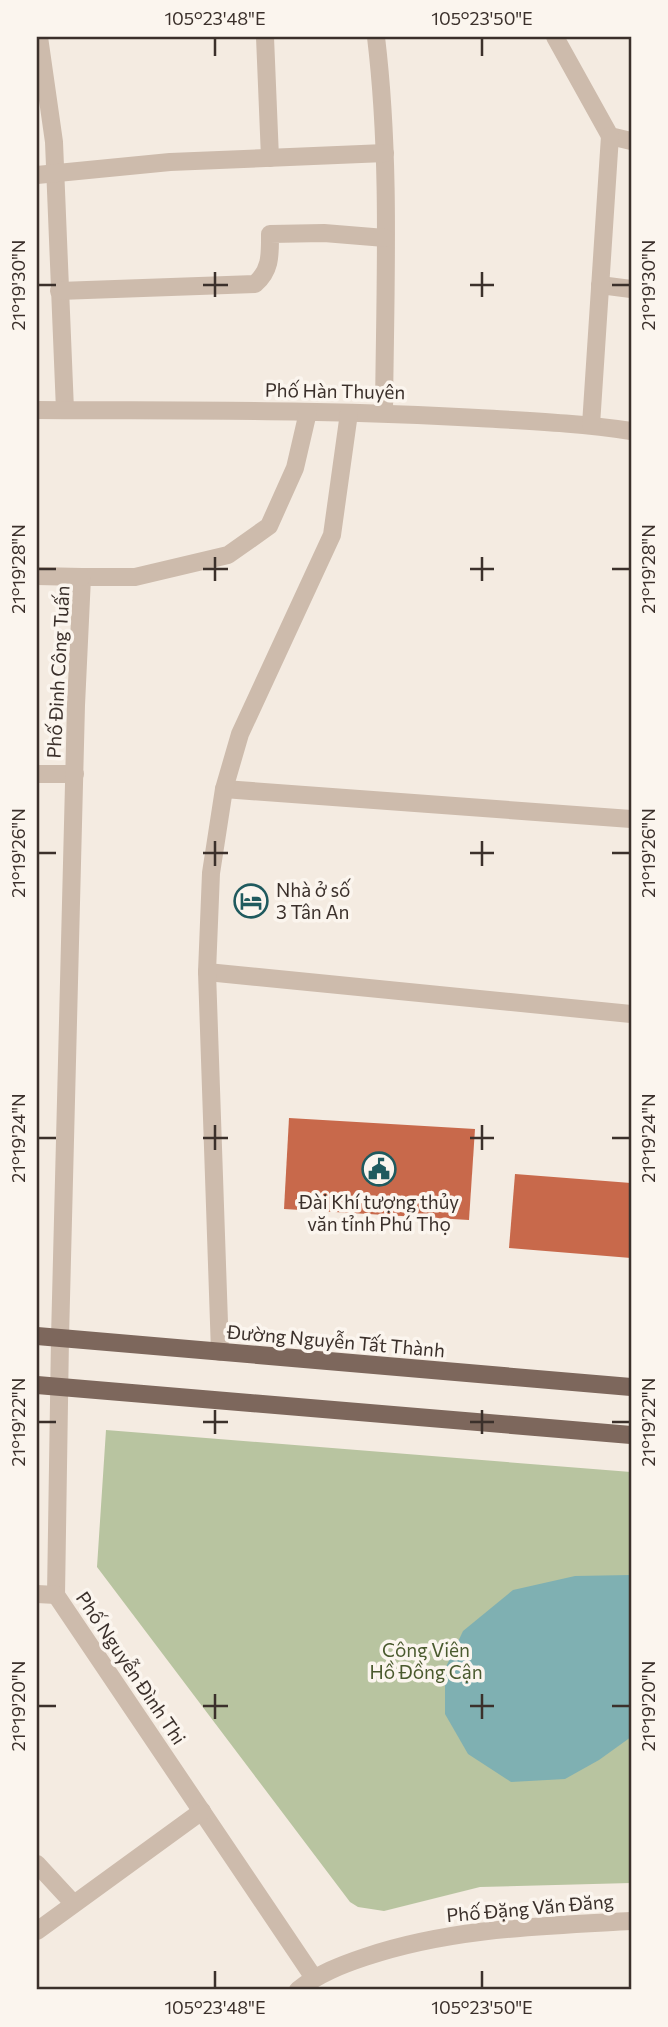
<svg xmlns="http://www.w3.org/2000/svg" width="668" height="2027" font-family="Commissioner,sans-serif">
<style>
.green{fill:#b8c4a0}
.water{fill:#7fb0b2}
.building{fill:#c8694b}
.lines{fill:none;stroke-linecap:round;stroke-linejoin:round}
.service{stroke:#cdbbac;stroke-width:18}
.minor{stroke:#cdbbac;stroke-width:18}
.primary{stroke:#7d675c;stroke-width:18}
.ticks{fill:none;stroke:#3b302b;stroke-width:2.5}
.labels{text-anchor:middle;stroke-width:7;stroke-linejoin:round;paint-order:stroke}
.street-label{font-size:19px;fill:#3b302b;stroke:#fbf5ee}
.poi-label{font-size:19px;fill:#3b302b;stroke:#fbf5ee;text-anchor:start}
.park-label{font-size:19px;fill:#4a5a2e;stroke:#fbf5ee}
.neatline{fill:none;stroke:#3b302b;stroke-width:2.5}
.ticks-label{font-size:18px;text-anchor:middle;fill:#3b302b}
</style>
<rect width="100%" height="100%" fill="#f4ebe1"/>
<polygon class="green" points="106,1430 631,1472 631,1883 480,1887 384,1911 358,1907 350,1902 97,1567"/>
<polygon class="water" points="631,1575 631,1737 599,1760 565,1779 511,1782 468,1754 445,1714 445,1669 463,1631 513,1590 575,1576"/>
<g class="building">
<polygon points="289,1118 475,1129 469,1220 284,1209"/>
<polygon points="515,1174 631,1183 631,1258 509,1248"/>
</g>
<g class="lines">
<polyline class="service" points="37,774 75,774"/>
<g class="minor">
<polyline points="39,37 54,142 65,410"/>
<polyline points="265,37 270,158"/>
<path d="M 376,37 C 391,161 385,288 384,413"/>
<polyline points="555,37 610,136 631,141"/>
<polyline points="37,175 170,162 385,153"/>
<polyline points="600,285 631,289"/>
<path d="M 59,291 L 255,284 C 271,270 270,255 270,234 L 324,233 L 385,238"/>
<path d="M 37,410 C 184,411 331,409 478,418 C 529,421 580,423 631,431"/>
<polyline points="308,412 295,468 269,526 228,555 135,577 82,577 76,705 60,1338 56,1595 314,1978"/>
<polyline points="591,425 610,136"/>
<polyline points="37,576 82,577"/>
<polyline points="224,789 631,819"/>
<polyline points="207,972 631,1014"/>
<polyline points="220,1352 207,972 211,873 224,789 240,734 332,535 349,413"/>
<polyline points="37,1594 56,1595"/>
<polyline points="37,1864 73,1903"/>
<polyline points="37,1931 202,1811"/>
<path d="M 298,1990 C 318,1974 341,1965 365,1957 C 451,1928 541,1926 631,1921"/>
</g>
<g class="primary">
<polyline points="37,1336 631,1387"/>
<polyline points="37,1385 631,1435"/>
</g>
</g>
<path class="ticks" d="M 215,38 L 215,56M 482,38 L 482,56M 215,272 L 215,297M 482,272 L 482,297M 38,285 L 56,285M 203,285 L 228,285M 470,285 L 494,285M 612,285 L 630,285M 215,557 L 215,581M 482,557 L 482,581M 38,569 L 56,569M 203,569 L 228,569M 470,569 L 494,569M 612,569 L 630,569M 215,841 L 215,866M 482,841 L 482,866M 38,853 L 56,853M 203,853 L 228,853M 470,853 L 494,853M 612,853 L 630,853M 215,1125 L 215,1150M 482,1125 L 482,1150M 38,1138 L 56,1138M 203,1138 L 228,1138M 470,1138 L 494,1138M 612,1138 L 630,1138M 215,1410 L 215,1434M 482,1410 L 482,1434M 38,1422 L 56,1422M 203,1422 L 228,1422M 470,1422 L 494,1422M 612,1422 L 630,1422M 215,1694 L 215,1719M 482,1694 L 482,1719M 38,1706 L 56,1706M 203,1706 L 228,1706M 470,1706 L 494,1706M 612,1706 L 630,1706M 215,1971 L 215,1988M 482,1971 L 482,1988"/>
<defs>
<symbol id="hotel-ring" viewBox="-11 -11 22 22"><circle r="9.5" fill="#fbf5ee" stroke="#1f5a5e" stroke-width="1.5"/><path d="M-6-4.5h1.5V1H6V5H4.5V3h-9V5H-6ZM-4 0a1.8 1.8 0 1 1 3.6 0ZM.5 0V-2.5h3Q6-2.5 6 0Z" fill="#1f5a5e"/></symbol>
<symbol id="civic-ring" viewBox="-11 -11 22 22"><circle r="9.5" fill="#fbf5ee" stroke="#1f5a5e" stroke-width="1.5"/><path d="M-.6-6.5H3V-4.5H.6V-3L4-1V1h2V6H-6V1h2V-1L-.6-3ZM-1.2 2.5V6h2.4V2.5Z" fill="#1f5a5e"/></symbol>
</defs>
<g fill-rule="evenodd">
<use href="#hotel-ring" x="232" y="882" width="38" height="38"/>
<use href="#civic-ring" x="360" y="1150" width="38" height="38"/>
</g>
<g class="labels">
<g class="street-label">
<text transform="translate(335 391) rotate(1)" y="7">Phố Hàn Thuyên</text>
<text transform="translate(58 672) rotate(-87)" y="7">Phố Đinh Công Tuấn</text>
<text transform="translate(336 1341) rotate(5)" y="7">Đường Nguyễn Tất Thành</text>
<text transform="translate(131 1668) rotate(56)" y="7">Phố Nguyễn Đình Thi</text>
<text transform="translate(530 1908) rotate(-5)" y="7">Phố Đặng Văn Đăng</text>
</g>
<g class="poi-label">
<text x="276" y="897">Nhà ở số<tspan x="276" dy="22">3 Tân An</tspan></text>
<text x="379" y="1209" text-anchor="middle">Đài Khí tượng thủy<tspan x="379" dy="22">văn tỉnh Phú Thọ</tspan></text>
</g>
<g class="park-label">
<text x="426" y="1657">Công Viên<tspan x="426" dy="22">Hồ Đồng Cận</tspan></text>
</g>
</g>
<rect width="668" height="2027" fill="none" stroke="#fbf5ee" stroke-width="77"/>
<rect x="38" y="38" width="592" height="1950" class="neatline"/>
<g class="ticks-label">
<text x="215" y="25">105°23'48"E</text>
<text x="482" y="25">105°23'50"E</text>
<text transform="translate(19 285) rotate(-90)" y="6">21°19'30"N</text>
<text transform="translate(649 285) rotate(-90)" y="6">21°19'30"N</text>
<text transform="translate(19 569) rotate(-90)" y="6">21°19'28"N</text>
<text transform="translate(649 569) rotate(-90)" y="6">21°19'28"N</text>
<text transform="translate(19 853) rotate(-90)" y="6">21°19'26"N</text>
<text transform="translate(649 853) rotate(-90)" y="6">21°19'26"N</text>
<text transform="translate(19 1138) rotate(-90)" y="6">21°19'24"N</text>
<text transform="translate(649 1138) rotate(-90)" y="6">21°19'24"N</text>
<text transform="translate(19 1422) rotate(-90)" y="6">21°19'22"N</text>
<text transform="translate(649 1422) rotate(-90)" y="6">21°19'22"N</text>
<text transform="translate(19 1706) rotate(-90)" y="6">21°19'20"N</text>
<text transform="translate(649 1706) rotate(-90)" y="6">21°19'20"N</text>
<text x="215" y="2014">105°23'48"E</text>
<text x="482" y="2014">105°23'50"E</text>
</g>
</svg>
